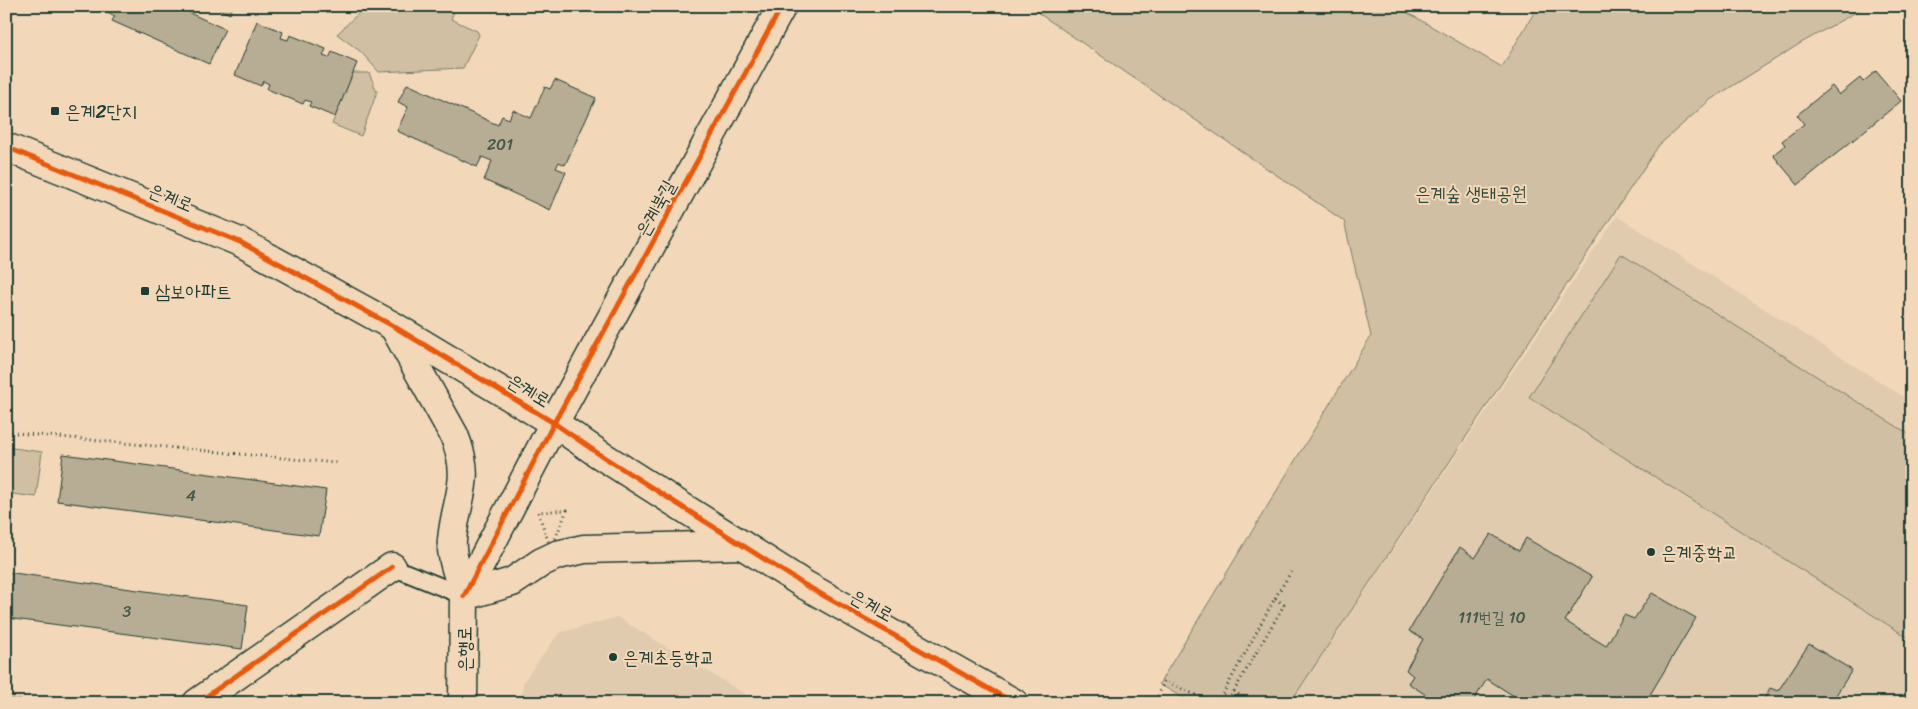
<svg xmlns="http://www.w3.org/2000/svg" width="1918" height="709" font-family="Sriracha,'Poor Story',sans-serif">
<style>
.built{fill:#e0cbae}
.green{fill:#d0bfa3;stroke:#787e6c}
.building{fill:#b7ad94;stroke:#1f3d34}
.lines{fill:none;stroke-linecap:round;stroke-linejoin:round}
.lane-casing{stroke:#1f3d34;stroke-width:20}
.street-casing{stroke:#1f3d34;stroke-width:31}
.secondary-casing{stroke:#1f3d34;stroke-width:31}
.path{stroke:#1f3d34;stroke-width:3;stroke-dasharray:1 4;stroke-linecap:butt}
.lane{stroke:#f2d8b9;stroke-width:16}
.street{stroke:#f2d8b9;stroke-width:28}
.secondary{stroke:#f2d8b9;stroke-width:28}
.cycleway-casing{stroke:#f2d8b9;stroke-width:8}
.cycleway{stroke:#e8590c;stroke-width:5}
.poi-dot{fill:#1f3d34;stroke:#f2d8b9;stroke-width:2}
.labels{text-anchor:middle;stroke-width:4;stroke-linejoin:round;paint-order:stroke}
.number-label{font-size:16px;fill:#45594c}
.poi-label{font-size:19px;fill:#1f3d34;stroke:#f2d8b9;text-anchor:start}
.park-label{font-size:19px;fill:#314a3f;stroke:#f2d8b9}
.street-label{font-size:19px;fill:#1f3d34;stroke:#f2d8b9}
</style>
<rect width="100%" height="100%" fill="#f2d8b9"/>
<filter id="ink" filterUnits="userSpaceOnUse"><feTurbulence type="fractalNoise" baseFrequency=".02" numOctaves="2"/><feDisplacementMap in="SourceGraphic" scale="10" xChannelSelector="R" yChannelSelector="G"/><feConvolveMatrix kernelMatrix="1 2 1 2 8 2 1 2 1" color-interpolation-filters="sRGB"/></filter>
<g filter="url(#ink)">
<g class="built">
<polygon points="1617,216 1912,402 1912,703 1290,703"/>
<polygon points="617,617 760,703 522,703 523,682 559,633"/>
</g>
<g class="green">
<polygon points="366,6 456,6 451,19 477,31 479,35 463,68 379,72 361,52 337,34"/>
<polygon points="1028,6 1396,6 1502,67 1538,6 1867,6 1801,43 1710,100 1659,145 1290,703 1192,703 1159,684 1371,336 1344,221"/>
<polygon points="353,73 369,73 377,92 361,136 332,124"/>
<polygon points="1621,254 1912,436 1912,640 1529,397"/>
<polygon points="6,447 42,452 36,497 6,493"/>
</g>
<g class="building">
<polygon points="92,6 174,6 225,29 209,64 112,21 115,16"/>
<polygon points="212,6 233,6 230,14"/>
<polygon points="257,21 283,32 281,38 288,40 290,35 326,49 323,56 329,58 332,52 357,63 335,117 309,106 311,102 305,100 303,104 267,89 269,84 263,81 261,86 235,75"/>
<polygon points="1876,71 1901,101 1798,185 1773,155 1785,145 1782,141 1804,124 1797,115 1832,86 1839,95 1860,78 1863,82"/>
<polygon points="555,80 596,98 565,165 559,162 556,168 566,172 550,210 484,180 492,161 482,157 477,167 397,131 408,107 398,102 407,84 498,125 502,116 509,119 513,110 531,118 545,87 550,89"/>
<polygon points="63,454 326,490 319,536 57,501"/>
<polygon points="1491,534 1519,551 1526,538 1592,577 1565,621 1606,646 1624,615 1634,619 1652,593 1696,618 1645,703 1525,703 1487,679 1472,703 1438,703 1408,683 1413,676 1406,670 1423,639 1409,631 1460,547 1475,558"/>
<polygon points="6,572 248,605 242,649 6,618"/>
<polygon points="1809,644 1852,670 1831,703 1762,703 1770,688 1778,691"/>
<polygon points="6,698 40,703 6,703"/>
</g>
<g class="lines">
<defs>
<polyline id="lane" points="392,567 464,596"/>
<g id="street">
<polyline points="197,703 392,567"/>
<polyline points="463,703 464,596 554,423 782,6"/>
</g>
<g id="secondary">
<polyline points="6,147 240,242 393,326 554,423 599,454 805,585 1014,703"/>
<path d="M 394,327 L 454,435 C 473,481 456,496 452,540 C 450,557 460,579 464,596 L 512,582 L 542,562 L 557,555 L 584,549 L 742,545"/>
</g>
</defs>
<use href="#lane" class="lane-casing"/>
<use href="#street" class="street-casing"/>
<use href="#secondary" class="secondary-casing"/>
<g class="path">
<polyline points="6,432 336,463"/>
<polygon points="567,510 551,549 538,512"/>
<polyline points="1275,598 1291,572"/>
<polyline points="1234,691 1251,703"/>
<polyline points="1158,696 1164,681 1214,703"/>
<polyline points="1218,703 1275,598 1284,605 1227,703"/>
</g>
<use href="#lane" class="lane"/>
<use href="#street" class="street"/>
<use href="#secondary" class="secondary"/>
<defs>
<g id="cycleway">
<polyline points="6,147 240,242 393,326 554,423 599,454 805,585 1014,703"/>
<polyline points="464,596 554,423 782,6"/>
<polyline points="197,703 392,567"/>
</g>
</defs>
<use href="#cycleway" class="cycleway-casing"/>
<use href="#cycleway" class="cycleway"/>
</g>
</g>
<g class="poi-dot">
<rect x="50" y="106" width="10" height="10" rx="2.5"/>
<rect x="140" y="286" width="10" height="10" rx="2.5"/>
<circle cx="1651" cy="552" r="5"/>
<circle cx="613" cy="657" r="5"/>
</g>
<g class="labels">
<g class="number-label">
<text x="500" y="150">201</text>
<text x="191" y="501">4</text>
<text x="127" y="617">3</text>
<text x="1492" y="623">111번길 10</text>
</g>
<g class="poi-label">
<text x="65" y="118">은계2단지</text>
<text x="155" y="298">삼보아파트</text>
<text x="1661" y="559">은계중학교</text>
<text x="623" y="664">은계초등학교</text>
</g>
<g class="park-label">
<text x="1471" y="200">은계숲 생태공원</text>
</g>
<g class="street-label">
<text transform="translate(171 197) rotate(22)" y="7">은계로</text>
<text transform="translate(655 208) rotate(-61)" y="7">은계북길</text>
<text transform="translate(529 390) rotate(31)" y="7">은계로</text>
<text transform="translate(872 605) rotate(29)" y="7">은계로</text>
<text transform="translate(464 649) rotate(-90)" y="7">은행로</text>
</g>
</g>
<rect width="1918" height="709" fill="none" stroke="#f2d8b9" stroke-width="25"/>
<rect x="12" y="12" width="1893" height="684" fill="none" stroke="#1f3d34" stroke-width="2" filter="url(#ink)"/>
</svg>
